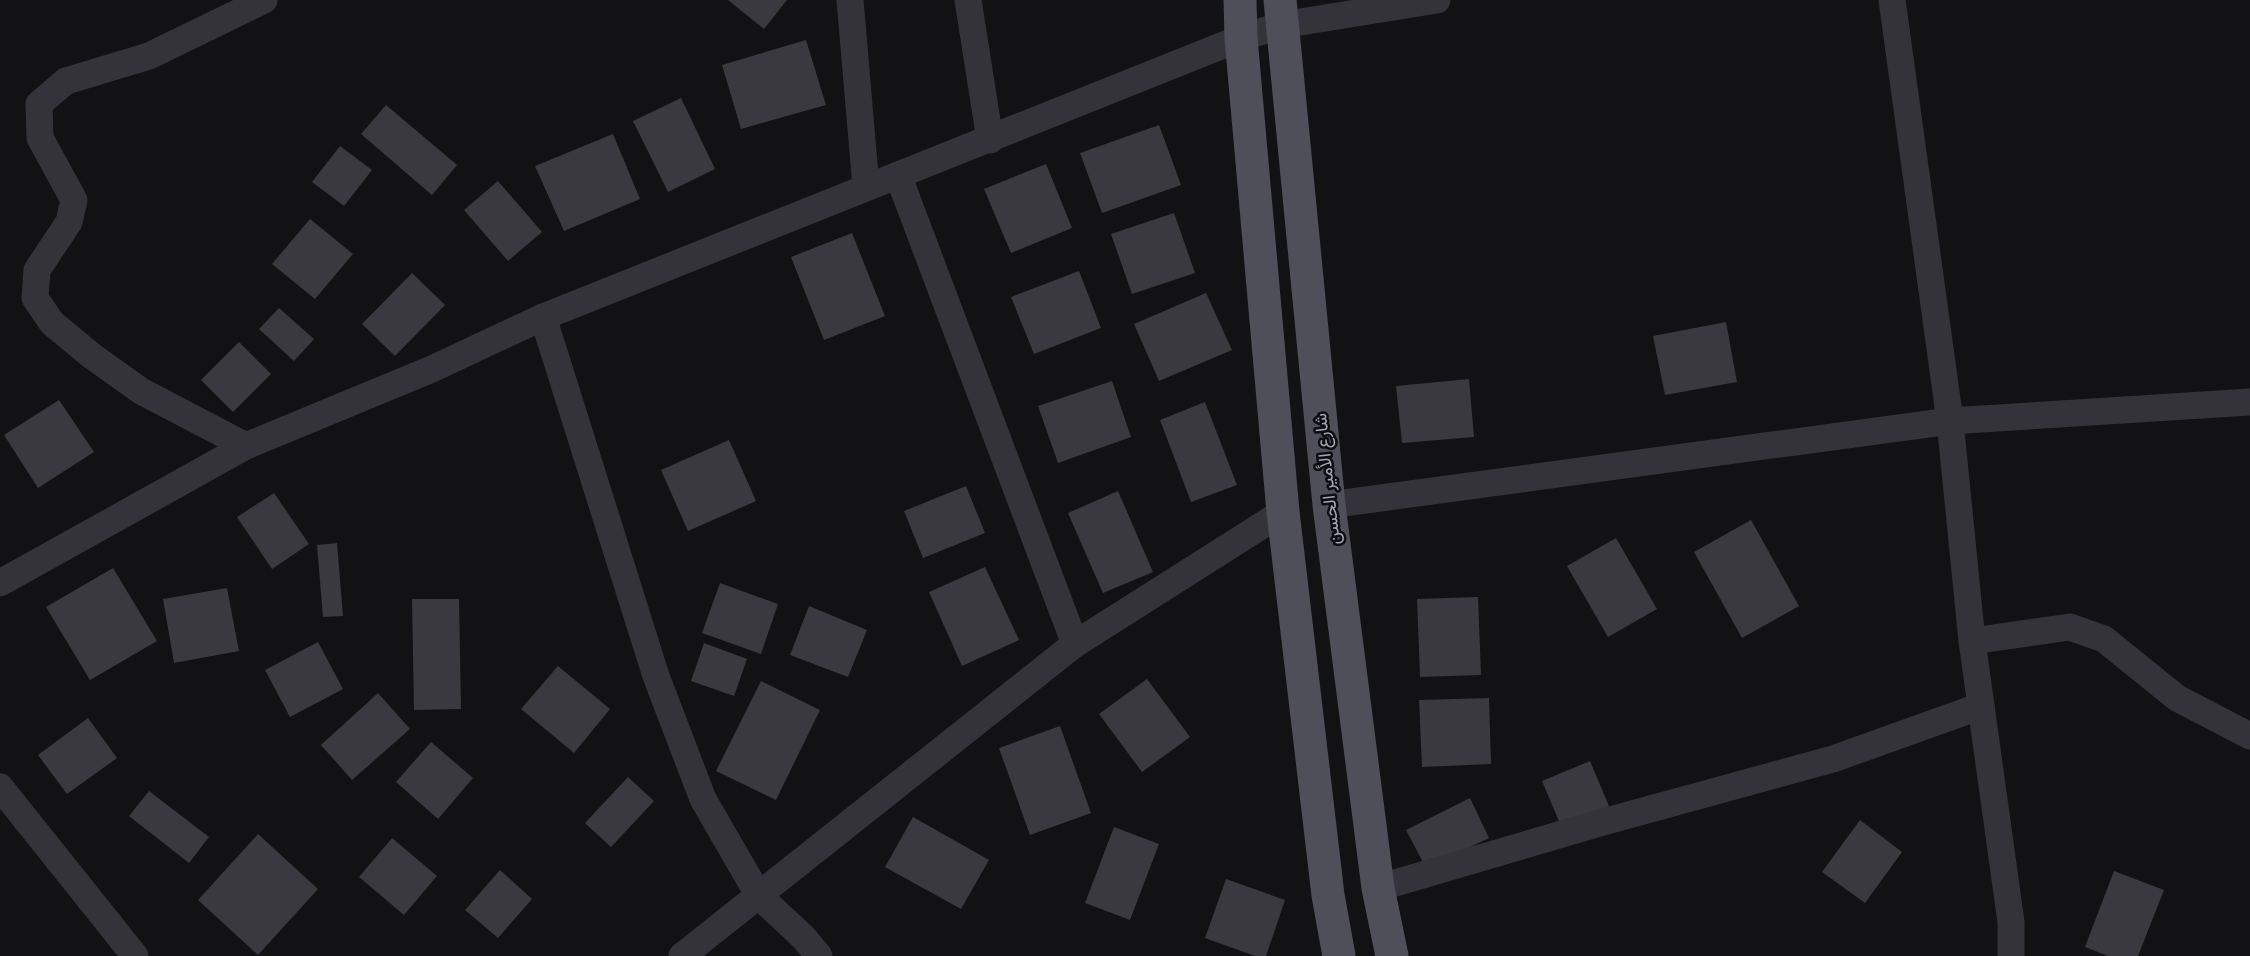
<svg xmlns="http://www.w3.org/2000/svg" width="2250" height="956" font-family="'Archivo Narrow',Vazirmatn,sans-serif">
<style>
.building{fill:#39393f}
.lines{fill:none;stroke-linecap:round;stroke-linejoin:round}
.minor{stroke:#333339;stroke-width:27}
.primary{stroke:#4e4f58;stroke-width:33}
.labels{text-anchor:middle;stroke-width:5;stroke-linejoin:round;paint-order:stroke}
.street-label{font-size:18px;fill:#a2a5b6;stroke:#0d0d0f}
</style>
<rect width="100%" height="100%" fill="#121214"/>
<g class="building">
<polygon points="728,0 787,0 764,29"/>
<polygon points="806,40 826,105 741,129 722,65"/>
<polygon points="681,98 715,169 668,192 633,121"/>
<polygon points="386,105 457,165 432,195 361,134"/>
<polygon points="1159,125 1181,185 1102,213 1080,153"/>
<polygon points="613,134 640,199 564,231 535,166"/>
<polygon points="340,146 372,170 344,206 312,182"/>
<polygon points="1046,164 1072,228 1011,253 984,189"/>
<polygon points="498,181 542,232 508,261 464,210"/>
<polygon points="1174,213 1195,273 1132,294 1111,234"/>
<polygon points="310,219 353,254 315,299 272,264"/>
<polygon points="852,233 885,316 824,340 791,257"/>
<polygon points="1079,271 1101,328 1034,354 1011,297"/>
<polygon points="412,273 445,305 395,356 362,324"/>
<polygon points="1206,293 1232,350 1159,381 1134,324"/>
<polygon points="279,308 314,339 294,361 259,329"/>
<polygon points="1726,322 1737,382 1665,395 1653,336"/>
<polygon points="239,342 271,374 233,412 201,380"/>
<polygon points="1469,379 1474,437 1402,443 1396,386"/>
<polygon points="1112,381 1131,437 1058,463 1038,406"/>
<polygon points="59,400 94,452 38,488 4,435"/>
<polygon points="1205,402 1237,485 1191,502 1160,420"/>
<polygon points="729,440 756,501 688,531 661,470"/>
<polygon points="966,486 985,533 923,558 904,511"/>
<polygon points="1118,491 1153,572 1103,593 1068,513"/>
<polygon points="274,493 309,544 272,569 237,517"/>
<polygon points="1751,520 1799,606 1742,638 1694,552"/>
<polygon points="1616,538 1657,609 1608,637 1567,566"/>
<polygon points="337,543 343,616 323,617 317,545"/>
<polygon points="985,567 1019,640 962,666 929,592"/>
<polygon points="113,568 157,641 90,680 46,607"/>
<polygon points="720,583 778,604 761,654 702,633"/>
<polygon points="227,588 239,651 174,663 163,599"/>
<polygon points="1478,597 1481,675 1420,677 1417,599"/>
<polygon points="412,599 459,599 461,709 414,710"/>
<polygon points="809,606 867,630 848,677 790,655"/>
<polygon points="318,642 343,689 290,717 265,670"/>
<polygon points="704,643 747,659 734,696 691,681"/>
<polygon points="558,666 610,709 574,753 521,709"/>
<polygon points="1147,679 1190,737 1142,772 1099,714"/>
<polygon points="761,681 820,710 776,800 716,771"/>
<polygon points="378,693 410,729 352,780 321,745"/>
<polygon points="1489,698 1491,764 1422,767 1419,700"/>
<polygon points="88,718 117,758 67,794 38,755"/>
<polygon points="1060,726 1091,813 1030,835 999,748"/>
<polygon points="431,742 473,778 438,819 396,782"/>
<polygon points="1590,761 1609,806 1561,826 1542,781"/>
<polygon points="628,777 654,801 611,847 585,823"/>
<polygon points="149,791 209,837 189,863 129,816"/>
<polygon points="1470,798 1489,838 1426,868 1406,830"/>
<polygon points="913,817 989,860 961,909 885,867"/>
<polygon points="1860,820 1902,852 1865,903 1822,872"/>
<polygon points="1114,827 1159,844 1130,920 1085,903"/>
<polygon points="258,834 318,889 258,955 198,900"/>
<polygon points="392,838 437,876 404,915 359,877"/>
<polygon points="500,870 532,899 498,938 465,910"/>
<polygon points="2114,871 2164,890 2138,956 2108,956 2085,947"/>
<polygon points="1226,879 1285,900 1266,956 1255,956 1205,938"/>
</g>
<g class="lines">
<g class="minor">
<polyline points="850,0 866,187"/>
<polyline points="968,0 990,140"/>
<polyline points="1892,0 1950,421 1972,641 2011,922 2011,956"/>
<polyline points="898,175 1075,644"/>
<polyline points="543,317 656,676 703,799 759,896 803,937 819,956"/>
<polyline points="246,446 141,391 92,356 52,323 35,298 37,270 69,222 74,200 40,138 39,104 66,81 149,56 264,0"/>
<polyline points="1329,505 1950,421 2250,402"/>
<polyline points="0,583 246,446 432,369 543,317 1241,38 1282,25 1437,0"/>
<polyline points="1972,641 2070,627 2104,639 2177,698 2250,736"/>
<polyline points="0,787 135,956"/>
<polyline points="1378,888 1603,822 1833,759 1981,706"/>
<polyline points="682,956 1075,644 1283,512"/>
</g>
<g class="primary">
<polyline points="1240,0 1241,38 1283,512 1328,895 1339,956"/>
<polyline points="1280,0 1329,505 1378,888 1392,956"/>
</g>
</g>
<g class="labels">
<g class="street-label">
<text transform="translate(1327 479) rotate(-96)" y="6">شارع الأمير الحسن</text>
</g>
</g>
</svg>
